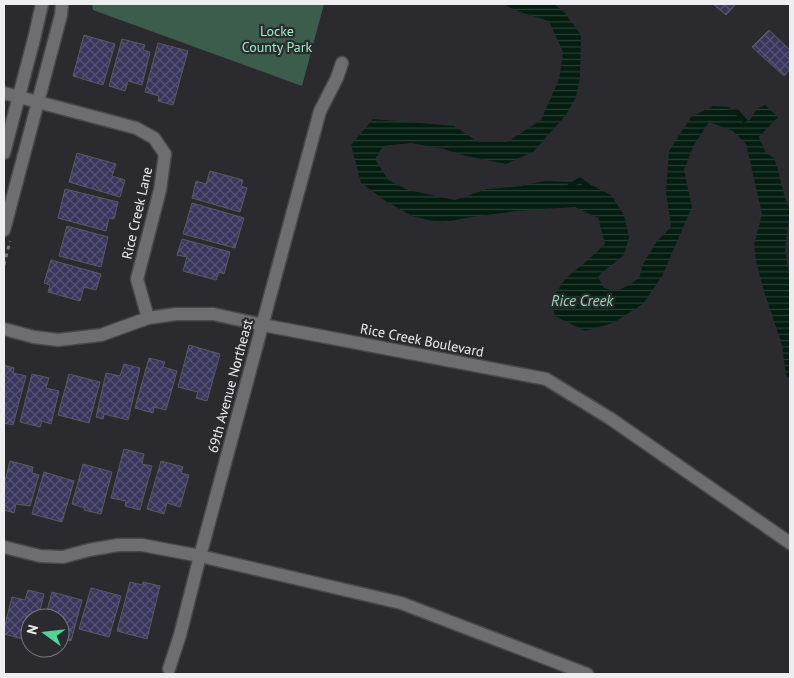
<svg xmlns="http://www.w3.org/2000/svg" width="794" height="678" font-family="'PT Sans',sans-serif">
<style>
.green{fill:#3d5d4c}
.water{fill:url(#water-rules)}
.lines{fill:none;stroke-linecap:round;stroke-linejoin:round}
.stream{stroke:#041d11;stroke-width:5}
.building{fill:url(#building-cross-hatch);stroke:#5a5a5e}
.minor-casing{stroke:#48484b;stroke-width:15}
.path{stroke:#757579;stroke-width:3;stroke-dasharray:4 4;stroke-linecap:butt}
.minor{stroke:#6d6d72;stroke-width:12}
.labels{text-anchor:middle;stroke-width:4.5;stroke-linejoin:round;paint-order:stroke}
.park-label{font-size:14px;fill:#9debc1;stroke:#2b2b2f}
.street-label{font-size:14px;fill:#eeeef1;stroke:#2b2b2f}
.water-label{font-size:15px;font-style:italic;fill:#90ddb4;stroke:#2b2b2f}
</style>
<defs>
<pattern id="water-rules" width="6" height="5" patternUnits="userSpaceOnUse" patternTransform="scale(1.25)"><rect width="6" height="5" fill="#041d11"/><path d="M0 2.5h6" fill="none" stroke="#293e34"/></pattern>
<pattern id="building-cross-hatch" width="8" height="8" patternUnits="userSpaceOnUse" patternTransform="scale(1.25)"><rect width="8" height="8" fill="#39355d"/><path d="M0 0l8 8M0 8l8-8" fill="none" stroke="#565375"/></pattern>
</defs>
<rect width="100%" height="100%" fill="#2b2b2f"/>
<polygon class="green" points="92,4 324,4 302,86 93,10"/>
<polygon class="water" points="503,4 554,4 565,13 581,35 580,78 576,97 566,115 533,152 506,164 462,155 444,149 411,143 383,146 375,159 388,180 408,190 455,200 487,189 515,187 545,181 588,183 611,195 624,215 629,237 624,255 604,271 598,277 604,288 615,291 628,286 639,278 643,264 657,241 671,227 666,192 669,151 691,117 713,106 729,107 749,121 757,109 765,105 778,117 759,137 766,153 774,158 778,170 784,194 790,211 785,249 790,282 790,380 786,375 782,345 763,288 756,261 754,245 762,214 746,144 733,131 709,122 694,145 684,170 692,207 662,276 643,304 613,323 585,331 555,316 551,300 566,278 588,260 605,244 598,218 575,207 517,211 472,217 440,223 412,216 387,202 361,183 351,145 373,119 454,126 478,142 507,142 541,120 559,79 563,52 549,21 517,11"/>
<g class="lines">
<g class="stream">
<polyline points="729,112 737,112 744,120"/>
<polyline points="570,186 580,180 588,186"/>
</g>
</g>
<g class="building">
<polygon points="713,4 736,4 726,15"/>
<polygon points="769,30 790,50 790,69 784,76 752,47"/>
<polygon points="84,35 115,44 103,85 73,76"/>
<polygon points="122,39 145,45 143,50 150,52 142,85 128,81 125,91 109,86"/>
<polygon points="158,43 188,51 173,105 158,101 159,96 145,92"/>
<polygon points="77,153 116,164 112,176 125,180 120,197 69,182"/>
<polygon points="210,171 243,180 241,186 247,188 240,212 192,198 196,181 206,184"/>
<polygon points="65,189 118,202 114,219 109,218 106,231 58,218"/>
<polygon points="192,203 244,218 235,248 183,234"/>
<polygon points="67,226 108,237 101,267 59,256"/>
<polygon points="182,239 230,252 224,274 219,272 216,280 183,271 187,257 177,255"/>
<polygon points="51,260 101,274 96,290 84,287 80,301 48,292 50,285 44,283"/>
<polygon points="189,345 220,354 207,401 196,398 198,392 178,387"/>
<polygon points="149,358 165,362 163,367 177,371 166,410 154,407 153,413 135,408"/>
<polygon points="124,364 140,368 128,420 104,414 103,419 96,417 106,373 120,376"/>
<polygon points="4,365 14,368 13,373 26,376 13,425 4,423"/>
<polygon points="32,374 49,378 46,388 59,391 51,424 42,421 40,427 20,422"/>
<polygon points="69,374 100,382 89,423 58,415"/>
<polygon points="124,449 144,454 142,464 152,466 140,510 125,506 126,501 111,498"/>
<polygon points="10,461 33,467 32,473 39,475 30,506 16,504 14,513 4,510 4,485"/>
<polygon points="161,461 183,467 181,473 189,475 180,507 167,503 164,514 147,509"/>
<polygon points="83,464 112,472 101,514 84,510 85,508 72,504"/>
<polygon points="44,472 74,481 62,522 32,514"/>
<polygon points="130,582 142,585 143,582 160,586 147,639 117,631"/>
<polygon points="91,588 121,596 109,637 79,629"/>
<polygon points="28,590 44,594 38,618 30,618 30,641 4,634 4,629 12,597 25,600"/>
<polygon points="52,592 82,600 71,641 60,638 60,618 45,618"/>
</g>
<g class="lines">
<defs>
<g id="minor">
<polyline points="4,93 136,128 154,138 165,154 160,190 137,279 148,318"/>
<polyline points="4,153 34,39 42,4"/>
<polyline points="4,230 61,15 62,4"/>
<polyline points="4,329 34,337 58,340 101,335 148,318 176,314 213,314 263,325 546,379 611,419 790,543"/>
<polyline points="4,547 40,556 63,557 89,550 118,545 142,545 200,556 401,603 587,674"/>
<polyline points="169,669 180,635 200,556 320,111 337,78 342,63"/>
</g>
</defs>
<use href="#minor" class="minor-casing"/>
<polyline class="path" points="4,265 10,241"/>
<use href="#minor" class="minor"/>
</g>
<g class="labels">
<g class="park-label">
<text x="277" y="36">Locke<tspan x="277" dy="16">County Park</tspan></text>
</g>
<g class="street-label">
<text transform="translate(137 213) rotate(-77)" y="5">Rice Creek Lane</text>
<text transform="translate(422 340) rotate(11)" y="5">Rice Creek Boulevard</text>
<text transform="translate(230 386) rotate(-75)" y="5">69th Avenue Northeast</text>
</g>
<g class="water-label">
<text x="582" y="306">Rice Creek</text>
</g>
</g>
<rect width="794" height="678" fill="none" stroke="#eeeef1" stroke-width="10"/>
<g transform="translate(45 633) rotate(285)"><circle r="24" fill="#2b2b2f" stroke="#79797d"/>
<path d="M0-4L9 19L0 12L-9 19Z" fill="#52d397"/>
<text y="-8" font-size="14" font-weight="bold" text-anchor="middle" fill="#eeeef1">N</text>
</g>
</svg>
